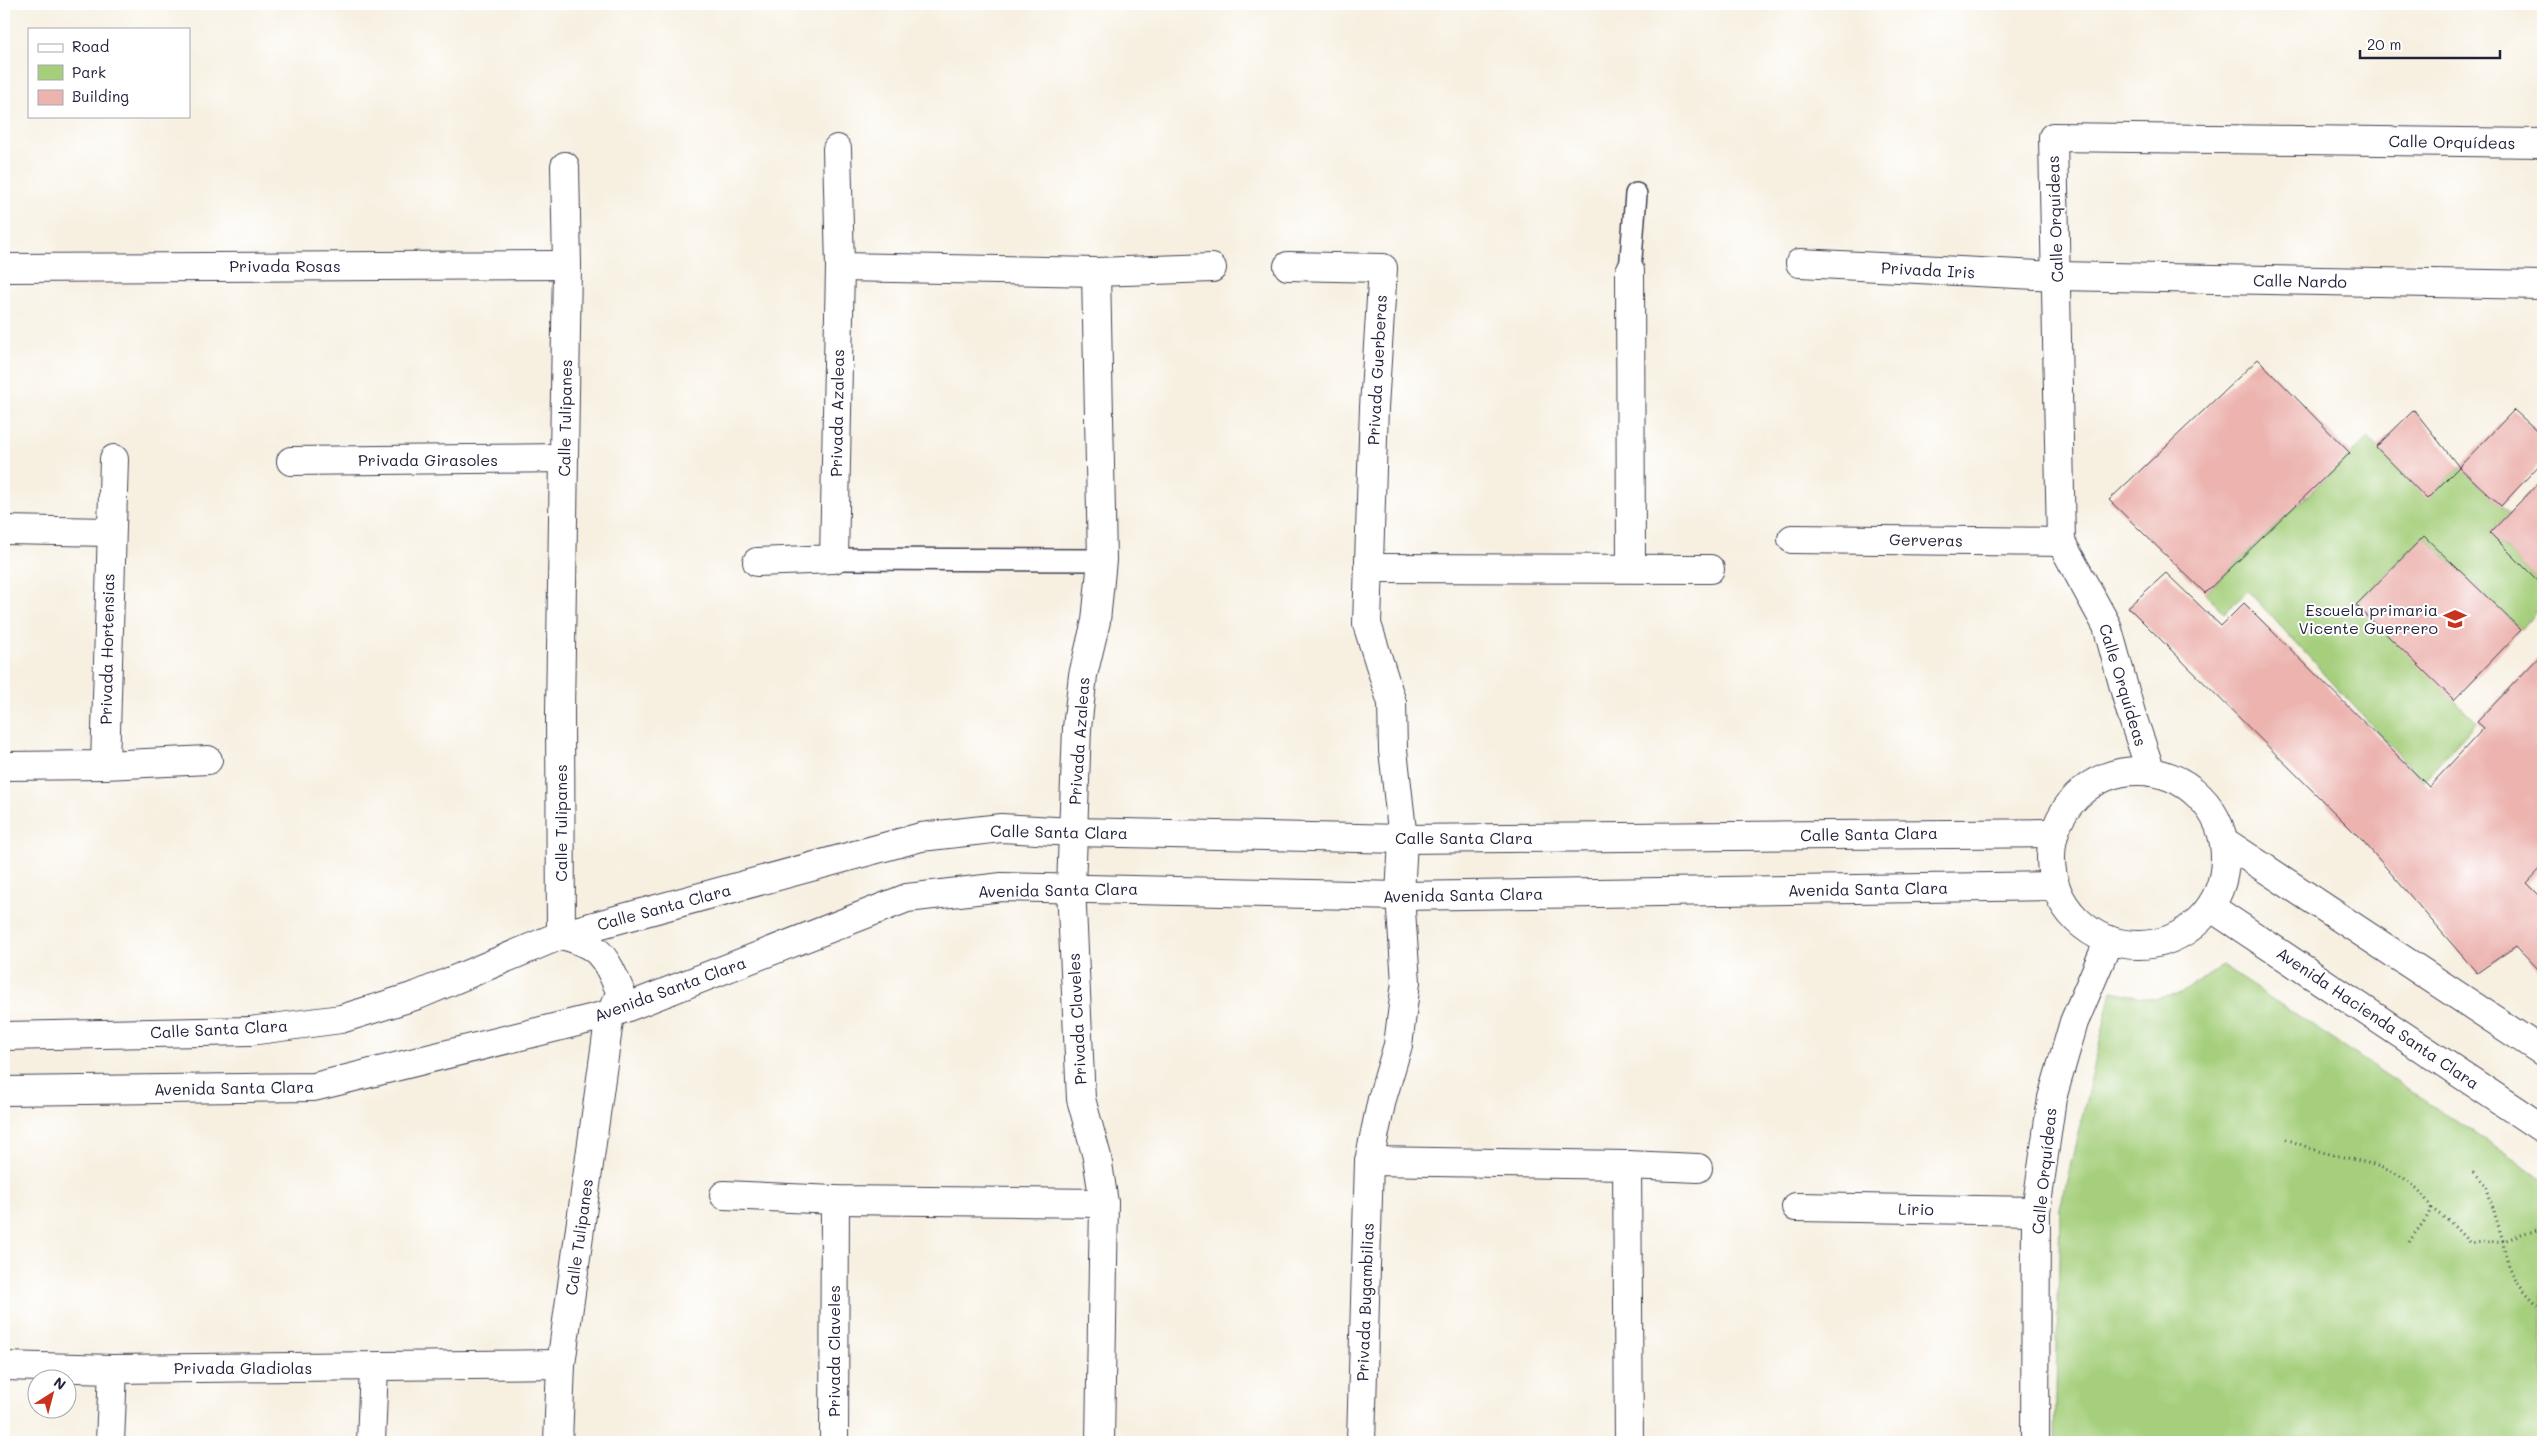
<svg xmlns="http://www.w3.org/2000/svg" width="2547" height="1446" font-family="Mali,sans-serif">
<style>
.green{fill:#a5cf7b;stroke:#64785b}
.building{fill:#ecb3af}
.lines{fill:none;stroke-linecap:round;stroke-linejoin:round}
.service-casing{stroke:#424154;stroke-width:24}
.minor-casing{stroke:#424154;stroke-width:30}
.path{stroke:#424154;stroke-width:3;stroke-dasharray:1 4;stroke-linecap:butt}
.service{stroke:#fff;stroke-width:21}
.minor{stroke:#fff;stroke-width:28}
.labels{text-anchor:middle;stroke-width:4;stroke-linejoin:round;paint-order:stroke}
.street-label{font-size:16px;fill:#22223b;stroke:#fff}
.poi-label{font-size:16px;fill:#22223b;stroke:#fff;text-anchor:end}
</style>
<rect width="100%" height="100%" fill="#fff"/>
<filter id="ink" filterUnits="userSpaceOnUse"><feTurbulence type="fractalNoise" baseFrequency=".02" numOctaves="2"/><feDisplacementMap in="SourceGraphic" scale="10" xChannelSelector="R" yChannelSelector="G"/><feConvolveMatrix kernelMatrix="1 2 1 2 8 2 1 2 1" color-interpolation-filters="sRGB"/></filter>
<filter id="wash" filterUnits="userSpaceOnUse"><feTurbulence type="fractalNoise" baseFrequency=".0096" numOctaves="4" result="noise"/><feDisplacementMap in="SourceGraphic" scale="20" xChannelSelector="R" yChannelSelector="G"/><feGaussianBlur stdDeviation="1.12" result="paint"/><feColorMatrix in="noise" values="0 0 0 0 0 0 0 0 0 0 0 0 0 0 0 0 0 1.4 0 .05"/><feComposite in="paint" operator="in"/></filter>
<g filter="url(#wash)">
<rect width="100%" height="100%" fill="#f7f0e1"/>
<g class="green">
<polygon points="2368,438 2427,498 2459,467 2509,513 2490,533 2543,586 2543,603 2521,630 2424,536 2357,604 2477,722 2423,781 2248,591 2224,613 2205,593"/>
<polygon points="2222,966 2543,1179 2543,1442 2055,1442 2060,1209 2112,991 2153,999 2181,993"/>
</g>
<g id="blocks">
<g class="building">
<polygon points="2258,359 2350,453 2205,593 2109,500"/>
<polygon points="2414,410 2459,467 2427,499 2376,447"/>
<polygon points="2514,410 2543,436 2543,461 2501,506 2459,467"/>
<polygon points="2543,478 2543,586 2490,533"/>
<polygon points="2424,536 2521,630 2454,700 2356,605"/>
<polygon points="2166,573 2221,626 2244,603 2429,787 2484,728 2477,722 2538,658 2543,664 2543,866 2527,883 2543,899 2543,974 2516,946 2477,973 2363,841 2128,607"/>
</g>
</g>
</g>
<g filter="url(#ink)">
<use href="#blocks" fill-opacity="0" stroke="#424154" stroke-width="1"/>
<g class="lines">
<defs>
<g id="service">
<polyline points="1630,271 1636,194"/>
<polyline points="834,559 1102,560"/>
</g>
<g id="minor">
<polyline points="1800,263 2057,276 2543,285"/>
<polyline points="1288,266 1383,268 1374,407 1367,624 1392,703 1393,750 1403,839 1400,896 1406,982 1398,1045 1382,1099 1369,1161 1361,1442"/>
<polyline points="840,267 1096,272 1212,268"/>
<polyline points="4,268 567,265"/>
<polyline points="1630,271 1631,567"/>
<polyline points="1096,272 1102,560 1096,621 1083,675 1077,728 1071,887 1081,1099 1097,1157 1104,1203 1100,1442"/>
<polyline points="291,461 564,458"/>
<polyline points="4,530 110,532"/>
<polyline points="1792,539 2061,542"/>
<polyline points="757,562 834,559 840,267 837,149"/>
<polyline points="1368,568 1710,569"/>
<polyline points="105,765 114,459"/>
<polyline points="4,766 105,765 208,760"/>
<circle cx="2138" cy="858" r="87"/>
<polyline points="2151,772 2131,713 2107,626 2061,542 2053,137 2543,143"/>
<polyline points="2225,842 2543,1052"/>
<polyline points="2212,908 2543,1129"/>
<polyline points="4,1036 250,1031 341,1019 418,995 561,935 921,837 1001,828 1073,832 1403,839 2054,833"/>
<polyline points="4,1091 314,1087 610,1014 907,898 1002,887 1400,896 2053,886"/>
<polyline points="1369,1161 1627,1165 1698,1168"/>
<polyline points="1627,1165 1629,1442"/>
<polyline points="724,1195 835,1200 1104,1203"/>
<polyline points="1796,1207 2036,1211"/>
<polyline points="4,1366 113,1369 561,1364"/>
<polyline points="110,1442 113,1369"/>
<polyline points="371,1442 374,1367"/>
<path d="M 558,1442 L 561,1364 L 610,1014 L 621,993 C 605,957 601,945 561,935 L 560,712 L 567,265 L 565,166"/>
<polyline points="834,1442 835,1200"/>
<polyline points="2035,1442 2036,1211 2052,1098 2074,1022 2109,940"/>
</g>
</defs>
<use href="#service" class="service-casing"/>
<use href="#minor" class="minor-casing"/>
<g class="path">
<path d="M 2286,1139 C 2298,1143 2310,1149 2322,1152 C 2361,1162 2411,1167 2431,1208 C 2426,1223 2414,1231 2408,1245"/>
<polyline points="2474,1172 2486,1185 2503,1241 2543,1228"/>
<path d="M 2431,1208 L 2450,1222 L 2470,1243 L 2503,1241 C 2506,1272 2522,1290 2543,1310"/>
</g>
<use href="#service" class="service"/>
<use href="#minor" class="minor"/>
</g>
</g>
<defs>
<symbol id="school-bare" viewBox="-9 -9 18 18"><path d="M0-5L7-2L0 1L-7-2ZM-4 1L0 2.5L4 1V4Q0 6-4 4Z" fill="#c8321e" stroke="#fff" stroke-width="2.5" paint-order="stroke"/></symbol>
</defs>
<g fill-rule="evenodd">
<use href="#school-bare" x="2439" y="603" width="32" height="32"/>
</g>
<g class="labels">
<g class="street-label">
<text transform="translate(2452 142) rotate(1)" y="6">Calle Orquídeas</text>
<text transform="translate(2055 219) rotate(-92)" y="6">Calle Orquídeas</text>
<text x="285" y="272">Privada Rosas</text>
<text transform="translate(1928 270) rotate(3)" y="6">Privada Iris</text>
<text transform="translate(2300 281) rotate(1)" y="6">Calle Nardo</text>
<text transform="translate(1377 370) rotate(-87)" y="6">Privada Guerberas</text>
<text transform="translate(837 413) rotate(-89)" y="6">Privada Azaleas</text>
<text transform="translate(565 418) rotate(-89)" y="6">Calle Tulipanes</text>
<text x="428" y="466">Privada Girasoles</text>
<text transform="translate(1926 540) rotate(1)" y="6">Gerveras</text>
<text transform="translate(107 649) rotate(-89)" y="6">Privada Hortensias</text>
<text transform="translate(2123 685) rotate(73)" y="6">Calle Orquídeas</text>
<text transform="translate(1079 741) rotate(-86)" y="6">Privada Azaleas</text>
<text transform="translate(561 823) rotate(-90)" y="6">Calle Tulipanes</text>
<text transform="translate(1059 832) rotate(1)" y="6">Calle Santa Clara</text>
<text transform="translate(1869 834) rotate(-1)" y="6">Calle Santa Clara</text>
<text x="1464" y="844">Calle Santa Clara</text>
<text transform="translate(1868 889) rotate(-1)" y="6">Avenida Santa Clara</text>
<text transform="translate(1058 890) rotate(-1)" y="6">Avenida Santa Clara</text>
<text transform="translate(1463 895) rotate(-1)" y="6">Avenida Santa Clara</text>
<text transform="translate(664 907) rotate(-15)" y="6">Calle Santa Clara</text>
<text transform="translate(670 989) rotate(-20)" y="6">Avenida Santa Clara</text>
<text transform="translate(2378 1018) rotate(34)" y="6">Avenida Hacienda Santa Clara</text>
<text transform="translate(1077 1019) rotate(-93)" y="6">Privada Claveles</text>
<text transform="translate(219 1029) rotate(-3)" y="6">Calle Santa Clara</text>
<text transform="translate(234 1088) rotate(-1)" y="6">Avenida Santa Clara</text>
<text transform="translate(2044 1171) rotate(-84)" y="6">Calle Orquídeas</text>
<text transform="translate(1916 1209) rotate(1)" y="6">Lirio</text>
<text transform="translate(579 1237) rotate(-82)" y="6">Calle Tulipanes</text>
<text transform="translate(1365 1302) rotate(-88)" y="6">Privada Bugambilias</text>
<text transform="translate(834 1351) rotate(-90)" y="6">Privada Claveles</text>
<text x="243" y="1374">Privada Gladiolas</text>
</g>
<g class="poi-label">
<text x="2438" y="616">Escuela primaria<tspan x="2438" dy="18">Vicente Guerrero</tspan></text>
</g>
</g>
<rect width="2547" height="1446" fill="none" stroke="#fff" stroke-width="20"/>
<rect x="28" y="28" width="162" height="90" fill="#ffffff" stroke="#a7a7b1"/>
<rect x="38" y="44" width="25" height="8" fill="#ffffff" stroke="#a7a7b1"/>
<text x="72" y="52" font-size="15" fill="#22223b">Road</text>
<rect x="38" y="65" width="25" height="15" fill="#a5cf7b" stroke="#a7a7b1"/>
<text x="72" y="78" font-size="15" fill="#22223b">Park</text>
<rect x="38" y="90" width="25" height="15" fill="#ecb3af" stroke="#a7a7b1"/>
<text x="72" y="102" font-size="15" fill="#22223b">Building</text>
<g transform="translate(52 1394) rotate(36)"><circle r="24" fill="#ffffff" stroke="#a7a7b1"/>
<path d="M0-4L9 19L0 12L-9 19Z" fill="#c8321e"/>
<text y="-8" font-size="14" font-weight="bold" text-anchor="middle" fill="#22223b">N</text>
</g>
<path d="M2360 50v8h140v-8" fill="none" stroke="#22223b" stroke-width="2.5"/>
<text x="2367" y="50" font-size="15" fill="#22223b" stroke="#ffffff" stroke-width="4" paint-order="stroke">20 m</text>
</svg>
